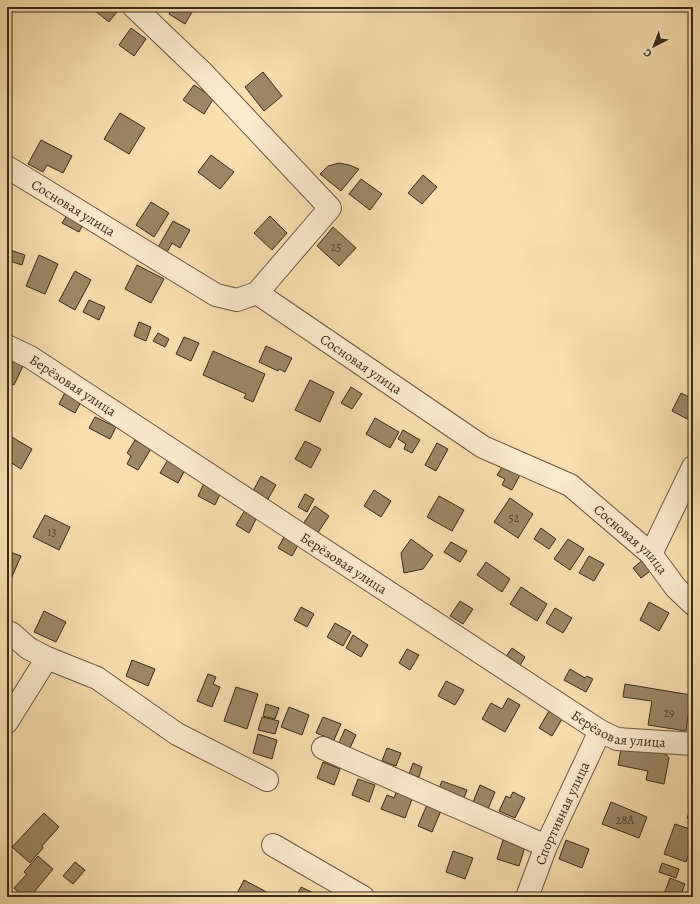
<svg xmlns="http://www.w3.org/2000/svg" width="700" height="904" font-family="Alegreya,serif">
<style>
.building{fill:#9e8766;stroke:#3b2916}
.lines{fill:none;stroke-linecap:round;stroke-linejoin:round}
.minor-casing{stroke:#6b563c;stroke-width:24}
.minor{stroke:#fceacc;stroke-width:22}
.labels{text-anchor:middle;stroke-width:4;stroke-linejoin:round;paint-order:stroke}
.number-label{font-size:12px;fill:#54402a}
.street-label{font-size:14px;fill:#3b2916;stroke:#fceacc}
</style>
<rect width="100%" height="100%" fill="#fadeb0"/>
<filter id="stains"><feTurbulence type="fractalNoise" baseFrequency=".005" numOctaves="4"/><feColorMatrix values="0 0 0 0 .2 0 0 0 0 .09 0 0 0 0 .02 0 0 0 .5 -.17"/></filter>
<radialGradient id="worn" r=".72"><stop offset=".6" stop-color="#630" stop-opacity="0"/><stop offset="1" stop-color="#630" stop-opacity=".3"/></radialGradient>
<g class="building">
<polygon points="90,7 119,7 120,8 109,22"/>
<polygon points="173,7 195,7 185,24 169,14"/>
<polygon points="131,28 146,39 134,56 119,45"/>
<polygon points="263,72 282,96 264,111 245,87"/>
<polygon points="194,85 214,98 204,114 183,100"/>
<polygon points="120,113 145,128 129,154 104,139"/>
<polygon points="41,140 72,156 63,173 47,165 43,172 28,164"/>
<polygon points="211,155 234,172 220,189 198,172"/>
<polygon points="339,163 349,165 359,169 341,191 320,174 328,166"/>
<polygon points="423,175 437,187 422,204 408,193"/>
<polygon points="361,179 382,194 370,210 349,194"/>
<polygon points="151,202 169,213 154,237 136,225"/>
<polygon points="69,212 85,221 79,232 62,223"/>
<polygon points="270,216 287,233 272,250 254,233"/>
<polygon points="173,221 190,230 180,248 172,243 165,256 156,251"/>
<polygon points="333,227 356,248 339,266 317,246"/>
<polygon points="10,250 25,255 22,265 7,260"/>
<polygon points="39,255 58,264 45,294 26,286"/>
<polygon points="137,265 164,279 151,303 125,289"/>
<polygon points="75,271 91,280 75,310 59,301"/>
<polygon points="89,300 105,307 99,320 83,312"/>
<polygon points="139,322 151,327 146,341 134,336"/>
<polygon points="158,333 169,339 165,347 153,341"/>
<polygon points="184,337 199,343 191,361 176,354"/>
<polygon points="266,346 292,358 285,372 279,369 278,371 259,362"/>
<polygon points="213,351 265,374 253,402 244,398 246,394 203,375"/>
<polygon points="10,357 24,364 14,385 7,382 7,363"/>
<polygon points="310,380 334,392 320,422 295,410"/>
<polygon points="351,387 362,394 352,409 341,403"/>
<polygon points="67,389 83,398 75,413 59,404"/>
<polygon points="681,393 693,399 693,422 672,411"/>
<polygon points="95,417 116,427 110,439 89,428"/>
<polygon points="375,418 399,432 390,448 366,434"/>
<polygon points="403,430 420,440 412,453 404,449 406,444 398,439"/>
<polygon points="7,434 32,449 21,469 7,460"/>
<polygon points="135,440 151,449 138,470 127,464 131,456 127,453"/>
<polygon points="305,441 321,449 311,468 295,459"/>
<polygon points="437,443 448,449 436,471 425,465"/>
<polygon points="169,458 186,468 178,483 160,473"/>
<polygon points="504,464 521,473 512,490 502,485 505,479 497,475"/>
<polygon points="261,476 276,485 268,499 253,491"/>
<polygon points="205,481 222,490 215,505 198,496"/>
<polygon points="374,490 391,501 381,517 364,506"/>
<polygon points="305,494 314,499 307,512 298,507"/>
<polygon points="439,496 464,510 452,531 427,517"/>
<polygon points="510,498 533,514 518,538 494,522"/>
<polygon points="315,506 329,516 317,534 303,524"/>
<polygon points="245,510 257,517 249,533 236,525"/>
<polygon points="45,515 70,527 59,550 33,537"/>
<polygon points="541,528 556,539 549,549 534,539"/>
<polygon points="284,537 298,545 292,556 278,548"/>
<polygon points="411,539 433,555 423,569 404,573 401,553"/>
<polygon points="568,539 584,549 570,570 554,559"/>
<polygon points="451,542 467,551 460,562 444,552"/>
<polygon points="7,551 21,556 11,579 7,578"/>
<polygon points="589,556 604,564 594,581 579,573"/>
<polygon points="644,559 653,569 641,578 633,568"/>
<polygon points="486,562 510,579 502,592 477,575"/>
<polygon points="521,587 547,604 537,621 510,604"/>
<polygon points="460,601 473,609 463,624 450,616"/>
<polygon points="649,602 669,613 659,631 640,620"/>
<polygon points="301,607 314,614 307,627 294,620"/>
<polygon points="555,608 572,618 563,633 546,623"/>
<polygon points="44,611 66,622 56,642 34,632"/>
<polygon points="335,623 351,632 343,646 327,637"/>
<polygon points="353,635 368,645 361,657 346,648"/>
<polygon points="512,648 525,657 519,667 505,658"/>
<polygon points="407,649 419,655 410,670 399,663"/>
<polygon points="132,660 155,669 148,686 126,676"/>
<polygon points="570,669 585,678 587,676 593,679 586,692 564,680"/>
<polygon points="208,674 216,677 213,684 220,687 212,707 197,701"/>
<polygon points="446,681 464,690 455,705 438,696"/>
<polygon points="625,684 691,695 686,731 648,725 652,701 623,697"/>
<polygon points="236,687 258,694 247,729 224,721"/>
<polygon points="508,698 520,705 505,732 482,719 491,703 502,709"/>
<polygon points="266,704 279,708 275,719 263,716"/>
<polygon points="552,706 565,714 552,736 539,728"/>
<polygon points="289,707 309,715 302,735 281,727"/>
<polygon points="262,717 279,721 275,734 258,730"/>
<polygon points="323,717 341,724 334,740 316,733"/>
<polygon points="345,729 356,735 349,750 338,745"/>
<polygon points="258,734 277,740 272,759 253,753"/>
<polygon points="622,744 665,753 669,758 664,784 646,780 648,771 618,765"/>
<polygon points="387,748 401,753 396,766 382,761"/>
<polygon points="323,762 340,769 334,785 317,778"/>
<polygon points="413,763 422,767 419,777 409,774"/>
<polygon points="358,779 375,785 369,802 352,795"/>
<polygon points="442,781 467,790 464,798 439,788"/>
<polygon points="480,785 495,792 486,814 471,807"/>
<polygon points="398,788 414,794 405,818 381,809 387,795 394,798"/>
<polygon points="513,792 525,798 515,818 499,811 506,796 510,798"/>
<polygon points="429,800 443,806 432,832 418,826"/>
<polygon points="611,802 647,817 639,838 602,824"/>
<polygon points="693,803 693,820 687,818"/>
<polygon points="44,813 59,827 42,846 43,848 30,863 12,847"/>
<polygon points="675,824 693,830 693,844 686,862 664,854"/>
<polygon points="503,840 525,847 519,866 497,859"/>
<polygon points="566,840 589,849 582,868 559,859"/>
<polygon points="453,851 473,858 465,879 446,872"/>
<polygon points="38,856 53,869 30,897 24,897 14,888 27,874 24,872"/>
<polygon points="75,862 85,870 73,884 63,876"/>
<polygon points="662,863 679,869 676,878 659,872"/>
<polygon points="670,878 685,884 680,897 663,897"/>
<polygon points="244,880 276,897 235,897"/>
<polygon points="301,887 318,895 317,897 296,897"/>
</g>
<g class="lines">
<defs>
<g id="minor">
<polyline points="134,7 203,73 330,208 257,293"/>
<path id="s1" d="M 7,167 L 216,295 L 237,300 L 257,293 L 483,447 L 570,485 L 651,554 L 676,588 L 693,604"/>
<path id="s2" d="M 7,346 L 30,357 L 600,731 L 617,739 L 693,744"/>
<polyline points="651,554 693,467"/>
<polyline points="11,633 28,648 47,658 97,678 177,734 267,780"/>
<polyline points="7,722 47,658"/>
<polyline points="323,748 546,846"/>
<polyline points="273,845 363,897"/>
<path id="s3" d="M 527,897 L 546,846 L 600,731"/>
</g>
</defs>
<use href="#minor" class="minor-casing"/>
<use href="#minor" class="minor"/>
</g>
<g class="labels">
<g class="number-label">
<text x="336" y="251">25</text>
<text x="514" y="522">52</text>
<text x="52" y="536">13</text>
<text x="669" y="717">29</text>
<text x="625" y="824">28А</text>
</g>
<g class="street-label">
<text dy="5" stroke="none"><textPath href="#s1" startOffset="78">Сосновая улица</textPath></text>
<text dy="5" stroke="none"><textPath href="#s1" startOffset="414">Сосновая улица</textPath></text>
<text dy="5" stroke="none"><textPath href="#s2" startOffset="77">Берёзовая улица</textPath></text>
<text dy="5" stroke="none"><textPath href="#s1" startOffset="738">Сосновая улица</textPath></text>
<text dy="5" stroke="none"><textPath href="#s2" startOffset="401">Берёзовая улица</textPath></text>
<text dy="5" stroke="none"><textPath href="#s2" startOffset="725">Берёзовая улица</textPath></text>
<text dy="5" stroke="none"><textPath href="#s3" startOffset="91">Спортивная улица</textPath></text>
</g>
</g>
<rect width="700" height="904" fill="none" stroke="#fadeb0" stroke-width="24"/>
<rect x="8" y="8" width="684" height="888" fill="none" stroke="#3b2916" stroke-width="2"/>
<rect x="12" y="12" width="676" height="880" fill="none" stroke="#3b2916"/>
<g transform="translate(654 46) rotate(222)" stroke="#fceacc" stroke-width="3" paint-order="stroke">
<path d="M0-3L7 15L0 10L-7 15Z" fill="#3b2916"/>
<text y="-6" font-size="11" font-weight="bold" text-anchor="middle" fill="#3b2916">С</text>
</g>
<rect width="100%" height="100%" filter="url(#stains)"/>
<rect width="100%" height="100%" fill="url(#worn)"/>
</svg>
